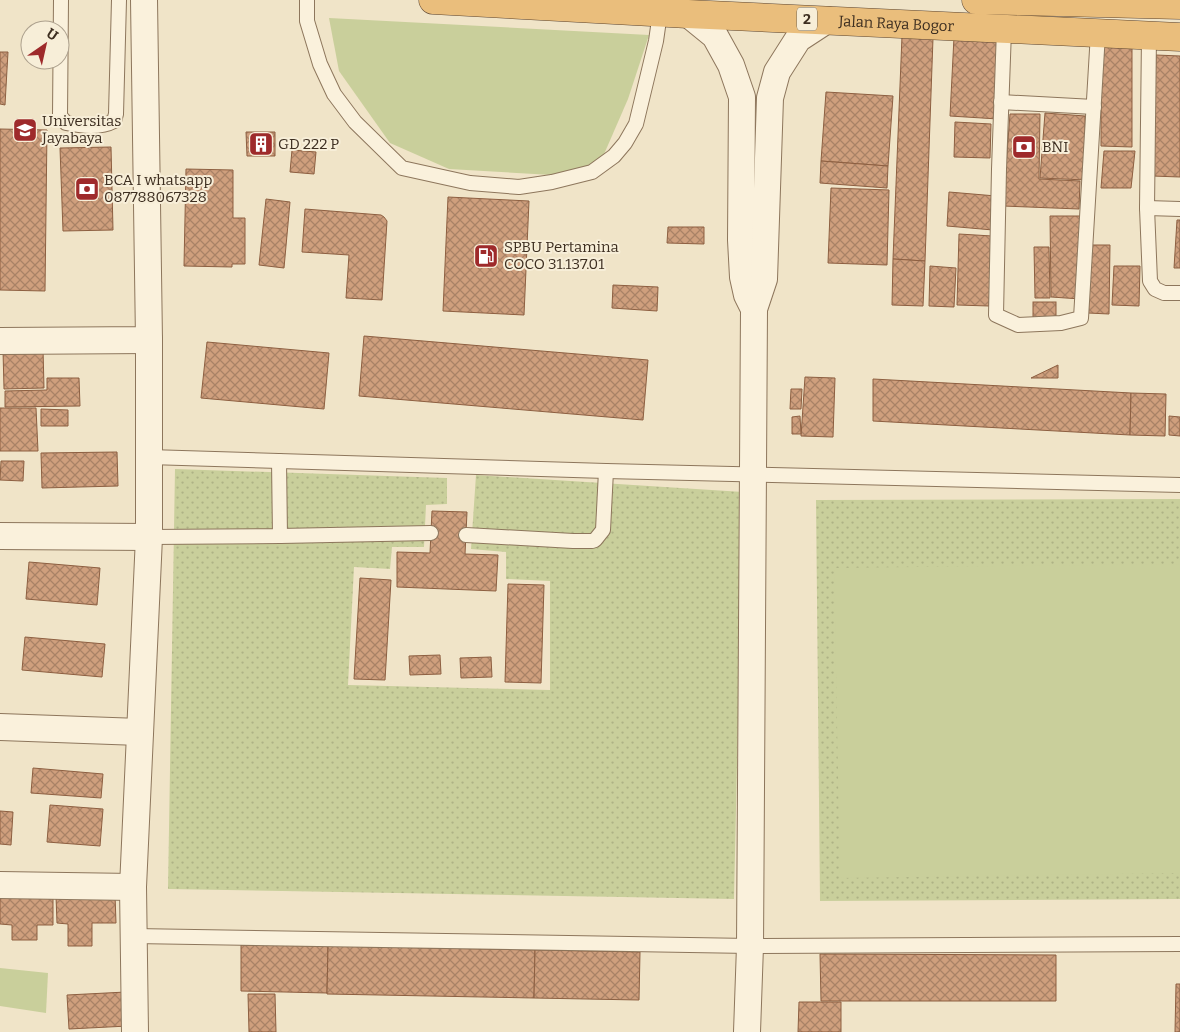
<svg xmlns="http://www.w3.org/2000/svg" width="1180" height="1032" font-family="Bitter,serif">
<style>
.grass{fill:url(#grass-dots)}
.green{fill:#c9cf9b}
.building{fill:url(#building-cross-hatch);stroke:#8d5f41}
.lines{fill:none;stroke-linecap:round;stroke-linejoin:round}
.service-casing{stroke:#8d765c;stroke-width:16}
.minor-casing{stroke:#8d765c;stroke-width:28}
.trunk-casing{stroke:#5b4430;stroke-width:29}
.service{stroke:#faf1dc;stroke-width:14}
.minor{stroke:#faf1dc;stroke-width:26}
.trunk{stroke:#eabe7c;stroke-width:28}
.labels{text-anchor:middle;stroke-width:4;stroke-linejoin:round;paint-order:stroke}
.shield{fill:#f7eed8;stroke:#756857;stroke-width:1}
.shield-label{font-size:14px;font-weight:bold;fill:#3d2e20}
.street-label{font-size:15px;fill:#3d2e20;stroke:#f7eed8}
.poi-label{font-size:15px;fill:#3d2e20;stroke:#f7eed8;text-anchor:start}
</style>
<defs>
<pattern id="grass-dots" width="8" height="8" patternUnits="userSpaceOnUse" patternTransform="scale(1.25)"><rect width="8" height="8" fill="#c9cf9b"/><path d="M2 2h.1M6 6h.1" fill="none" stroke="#aeb285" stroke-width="1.8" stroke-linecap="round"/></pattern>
<pattern id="building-cross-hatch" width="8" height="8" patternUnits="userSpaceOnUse" patternTransform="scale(1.25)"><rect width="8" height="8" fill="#cf9f7d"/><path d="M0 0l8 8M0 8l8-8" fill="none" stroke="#a98266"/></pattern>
</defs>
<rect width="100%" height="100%" fill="#f0e4c8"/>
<g class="grass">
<polygon points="175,469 447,478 447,504 426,505 424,547 392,547 390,569 354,567 348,685 550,690 550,581 506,579 506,552 471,549 476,475 743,492 734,899 168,889"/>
<polygon points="1180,499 1180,899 820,901 816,500"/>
</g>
<g class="green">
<polygon points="329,18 649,35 628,99 598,168 552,175 449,169 390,143 339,71"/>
<polygon points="1180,564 1180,873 840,878 834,568"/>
<polygon points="0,968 48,973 46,1013 0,1006"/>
</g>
<g class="building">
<polygon points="902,36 933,38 925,261 893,259"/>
<polygon points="954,37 998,39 998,119 950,116"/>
<polygon points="1101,45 1132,46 1132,147 1101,146"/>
<polygon points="0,52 8,52 5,105 0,104"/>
<polygon points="1156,55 1180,56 1180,177 1152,176"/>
<polygon points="826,92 893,96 888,166 821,161"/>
<polygon points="1045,113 1085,116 1086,180 1040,178"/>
<polygon points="1010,114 1040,114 1039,179 1080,181 1079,209 1003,206"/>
<polygon points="955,122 991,124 990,158 954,157"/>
<polygon points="0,129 47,130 45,291 0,290"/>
<polygon points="246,132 275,132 275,156 247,156"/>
<polygon points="111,147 113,230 63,231 60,148"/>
<polygon points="292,150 316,152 314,174 290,172"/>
<polygon points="1104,151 1135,151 1131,188 1101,188"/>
<polygon points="821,161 888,166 887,188 820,183"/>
<polygon points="186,169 233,170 233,218 245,218 245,264 232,264 232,267 184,266"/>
<polygon points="831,188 889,190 887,265 828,263"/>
<polygon points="949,192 996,196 993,230 947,226"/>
<polygon points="448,197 529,201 524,315 443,311"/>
<polygon points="266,199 290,202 284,268 259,265"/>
<polygon points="305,209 381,215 384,217 387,221 382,300 346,298 349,255 302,252"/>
<polygon points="1050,216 1083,216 1081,299 1051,297"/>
<polygon points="1177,220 1180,220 1180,268 1174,268"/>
<polygon points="668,227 704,227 704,244 667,243"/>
<polygon points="959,234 992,236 989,306 957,305"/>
<polygon points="1089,245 1110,245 1109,314 1088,313"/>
<polygon points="1034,247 1049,247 1050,298 1035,298"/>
<polygon points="893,259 925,261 923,306 892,305"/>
<polygon points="930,266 956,268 954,307 929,306"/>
<polygon points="1114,266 1140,266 1139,306 1112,305"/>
<polygon points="613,285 658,287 657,311 612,308"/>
<rect x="1033" y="302" width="23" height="18"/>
<polygon points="364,336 648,360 643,420 359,396"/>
<polygon points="207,342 329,353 324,409 201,398"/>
<polygon points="43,349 44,388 4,389 3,350"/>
<polygon points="1058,365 1058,378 1031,378"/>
<polygon points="805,377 835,378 833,437 801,436"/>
<polygon points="47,378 79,378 80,406 5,407 5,391 47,390"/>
<polygon points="873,379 1131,393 1130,435 873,421"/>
<polygon points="791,389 802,389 801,409 790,409"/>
<polygon points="1131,393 1166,394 1165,436 1130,435"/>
<polygon points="0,408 36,408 38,451 0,451"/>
<polygon points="41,409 68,410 68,426 41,426"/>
<polygon points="800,416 801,434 792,434 792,417"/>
<polygon points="1169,416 1180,417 1180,436 1169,435"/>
<polygon points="117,452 118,486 42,488 41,453"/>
<polygon points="1,461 24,461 23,481 0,480"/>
<polygon points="432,511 467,512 465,554 498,555 496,591 397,587 397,552 430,553"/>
<polygon points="29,562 100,568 97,605 26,599"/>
<polygon points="360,578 391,580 385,680 354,679"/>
<polygon points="508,584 544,585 541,683 505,682"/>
<polygon points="25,637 105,644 102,677 22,670"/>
<polygon points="440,655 441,674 410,675 409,656"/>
<polygon points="491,657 492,677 461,678 460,658"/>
<polygon points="33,768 103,774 101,798 31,793"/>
<polygon points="50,805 103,809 100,846 47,842"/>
<polygon points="0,811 13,812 11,845 0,844"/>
<polygon points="0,895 53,895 53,925 37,925 37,940 12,940 12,925 0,924"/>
<polygon points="115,895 116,923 92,923 92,946 68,946 68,924 57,923 56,896"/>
<polygon points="241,945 328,946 327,993 241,991"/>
<polygon points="328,946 535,950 534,998 327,994"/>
<polygon points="535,950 640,952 639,1000 534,998"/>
<polygon points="820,954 1056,955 1056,1001 821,1001"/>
<polygon points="1176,984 1180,984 1180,1032 1175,1032"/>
<polygon points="126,992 128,1026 69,1029 67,995"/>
<polygon points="248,994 275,994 276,1032 249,1032"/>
<polygon points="799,1002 841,1002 841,1032 798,1032"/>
</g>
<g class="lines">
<defs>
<g id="service">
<path d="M 61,0 L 60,116 L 66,123 C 80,126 101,128 114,121 L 116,114 L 119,0"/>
<polyline points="307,0 307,21 320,64 334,94 355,122 402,168 470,183 519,187 552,182 592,172 614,156 625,143 636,124 656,41 660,13"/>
<polyline points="1004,30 999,169 996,315 1018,325 1061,323 1081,318 1098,33"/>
<polyline points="1149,36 1147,208 1150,281 1155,289 1164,293 1180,293"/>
<polyline points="1001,102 1094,107"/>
<polyline points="1147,208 1180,209"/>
<polyline points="149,457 606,471 1180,485"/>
<polyline points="466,535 573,541 592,541 595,540 603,530 606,471"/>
<polyline points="280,536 431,533"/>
<polyline points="149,537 280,536 279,461"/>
<polyline points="134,936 750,946 1180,944"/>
</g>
<g id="minor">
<polyline points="688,14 715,36 731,65 742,97 741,240 743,277 747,295 754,309"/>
<polyline points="0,341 149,340 144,0"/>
<polyline points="0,536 149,537"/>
<polyline points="0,727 140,732"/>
<polyline points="0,885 133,887"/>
<polyline points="135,1032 133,887 149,537 149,340"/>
<polyline points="747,1032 750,946 754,309 764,279 770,98 777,72 798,39 827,20"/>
</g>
<g id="trunk">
<path id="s1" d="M 433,0 L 688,14 L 1180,37"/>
<polyline points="976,0 1180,5"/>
</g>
</defs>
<use href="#service" class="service-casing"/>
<use href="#minor" class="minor-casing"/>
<use href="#trunk" class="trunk-casing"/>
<use href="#service" class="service"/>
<use href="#minor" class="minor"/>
<use href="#trunk" class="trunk"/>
</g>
<defs>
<symbol id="university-square" viewBox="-11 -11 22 22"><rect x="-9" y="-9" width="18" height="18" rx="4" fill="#9e2a2b" stroke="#f7eed8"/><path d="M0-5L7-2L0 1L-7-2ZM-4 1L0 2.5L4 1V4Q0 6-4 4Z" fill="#fff"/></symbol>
<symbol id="building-square" viewBox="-11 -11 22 22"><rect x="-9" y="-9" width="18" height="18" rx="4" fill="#9e2a2b" stroke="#f7eed8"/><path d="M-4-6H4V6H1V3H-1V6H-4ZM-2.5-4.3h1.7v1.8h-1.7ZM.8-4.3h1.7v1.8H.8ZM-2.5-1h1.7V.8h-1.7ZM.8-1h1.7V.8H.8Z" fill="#fff"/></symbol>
<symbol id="bank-square" viewBox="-11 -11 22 22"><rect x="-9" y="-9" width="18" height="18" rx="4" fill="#9e2a2b" stroke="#f7eed8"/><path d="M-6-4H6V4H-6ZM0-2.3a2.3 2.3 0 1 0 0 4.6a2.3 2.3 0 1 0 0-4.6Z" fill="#fff"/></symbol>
<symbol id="fuel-square" viewBox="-11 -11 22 22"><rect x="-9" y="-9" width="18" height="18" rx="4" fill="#9e2a2b" stroke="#f7eed8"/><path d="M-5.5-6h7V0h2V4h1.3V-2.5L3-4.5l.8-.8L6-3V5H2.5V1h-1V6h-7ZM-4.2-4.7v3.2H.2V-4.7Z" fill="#fff"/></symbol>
</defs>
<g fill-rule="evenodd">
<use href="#university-square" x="11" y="116" width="28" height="28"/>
<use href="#building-square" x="247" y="130" width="28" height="28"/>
<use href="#bank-square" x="1010" y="133" width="28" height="28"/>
<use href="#bank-square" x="73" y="175" width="28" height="28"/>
<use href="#fuel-square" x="472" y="242" width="28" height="28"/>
</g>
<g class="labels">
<rect class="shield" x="797" y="7.5" width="20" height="23" rx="4"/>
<g class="shield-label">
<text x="807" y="24">2</text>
</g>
<g class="street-label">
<text dy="5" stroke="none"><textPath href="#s1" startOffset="464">Jalan Raya Bogor</textPath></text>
</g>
<g class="poi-label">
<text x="42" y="126">Universitas<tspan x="42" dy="17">Jayabaya</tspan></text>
<text x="278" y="149">GD 222 P</text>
<text x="1042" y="152">BNI</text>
<text x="104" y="185">BCA I whatsapp<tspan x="104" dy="17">087788067328</tspan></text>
<text x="504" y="252">SPBU Pertamina<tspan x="504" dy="17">COCO 31.137.01</tspan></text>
</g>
</g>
<g transform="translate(45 45) rotate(34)"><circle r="24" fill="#f7eed8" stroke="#ada18e"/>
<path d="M0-4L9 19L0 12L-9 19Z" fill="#9e2a2b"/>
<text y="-8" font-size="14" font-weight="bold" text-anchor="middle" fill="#3d2e20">U</text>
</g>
</svg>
